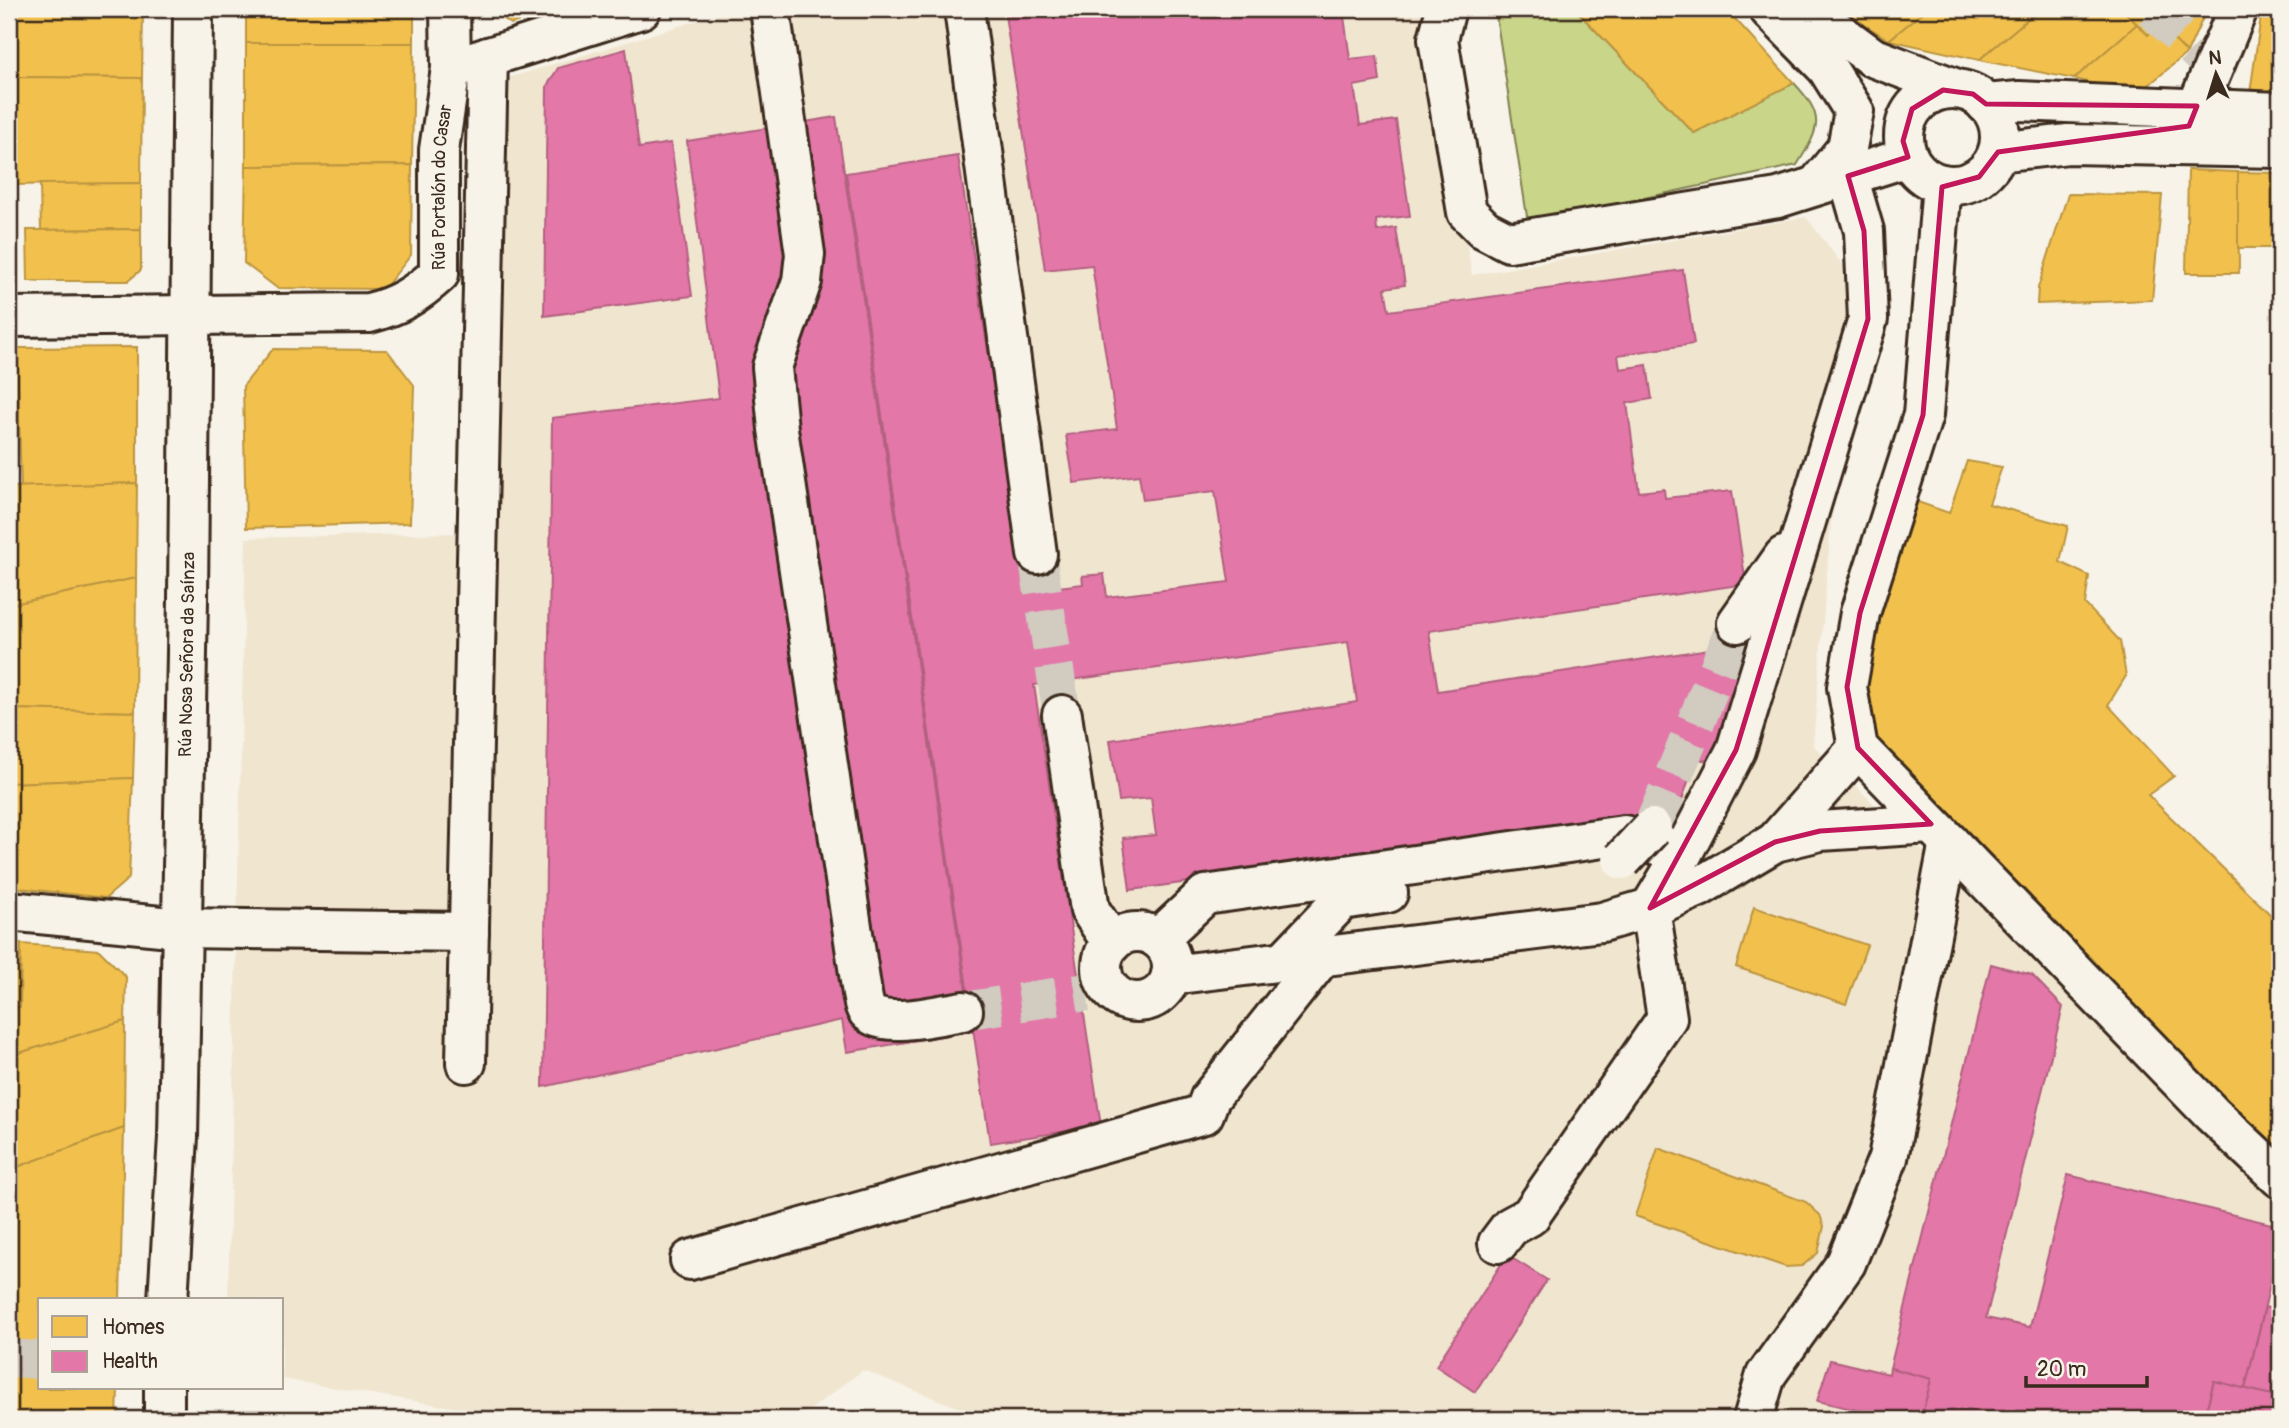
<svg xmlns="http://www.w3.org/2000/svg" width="2289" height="1428" font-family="Pangolin,sans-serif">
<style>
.built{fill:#f0e5cf}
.green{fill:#c9d588;stroke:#828053;stroke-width:2}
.homes{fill:#f2c14e;stroke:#bb9440;stroke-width:2}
.health{fill:#e377a8;stroke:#b1607f;stroke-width:2}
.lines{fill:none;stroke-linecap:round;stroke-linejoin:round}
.minor-tunnel{stroke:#d1cbc0;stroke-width:38;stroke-dasharray:38 19;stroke-linecap:butt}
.minor-casing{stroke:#3b2a1e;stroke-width:44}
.minor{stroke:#f7f3e8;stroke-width:38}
.minor-bridge-casing{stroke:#3b2a1e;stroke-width:44;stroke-linecap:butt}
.minor-bridge{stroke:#f7f3e8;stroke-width:38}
.marked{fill:none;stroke:#c2185b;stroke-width:5;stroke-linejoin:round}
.labels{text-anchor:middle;stroke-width:7;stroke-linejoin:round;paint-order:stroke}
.street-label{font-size:18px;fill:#3b2a1e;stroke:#f7f3e8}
</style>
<rect width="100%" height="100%" fill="#f7f3e8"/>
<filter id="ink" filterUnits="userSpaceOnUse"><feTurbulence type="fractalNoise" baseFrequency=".0143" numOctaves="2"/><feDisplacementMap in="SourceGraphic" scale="14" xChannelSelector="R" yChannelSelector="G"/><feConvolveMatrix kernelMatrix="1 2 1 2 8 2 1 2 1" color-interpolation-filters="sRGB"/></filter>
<g filter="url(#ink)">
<polygon class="built" points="735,9 1429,9 1472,275 1806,217 1851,276 1813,745 2232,1150 2280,1190 2280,1419 987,1419 863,1370 798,1419 522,1419 282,1379 282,1300 228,1300 246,538 461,533 485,85"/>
<path class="green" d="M 1495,9 L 1575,9 L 1694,133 L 1794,83 C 1826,117 1820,128 1797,165 L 1528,223 Z"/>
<g class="homes">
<polygon points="9,9 143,9 142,78 9,77"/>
<rect x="246" y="9" width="168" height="34"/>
<polygon points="490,9 552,9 552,10 511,24"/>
<polygon points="1575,9 1726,9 1794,83 1694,133"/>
<polygon points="1840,9 1927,9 1889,40"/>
<polygon points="1927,9 2040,9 1979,60 1889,40"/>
<polygon points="2040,9 2122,9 2137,24 2074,79 1979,60"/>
<polygon points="2122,9 2141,9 2159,25 2148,35"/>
<polygon points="2141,9 2207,9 2187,53"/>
<polygon points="2262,9 2280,9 2280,97 2250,93"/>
<polygon points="2137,24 2148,35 2159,25 2187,53 2138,94 2074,79"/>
<polygon points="246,43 414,43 412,165 246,166"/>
<polygon points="9,77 142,78 141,183 9,185"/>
<polygon points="412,165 411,255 384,289 277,288 244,263 246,166"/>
<polygon points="2188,170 2238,172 2239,273 2186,273"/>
<polygon points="2238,172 2280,173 2280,248 2238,248"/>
<polygon points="141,183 141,229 41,230 40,184"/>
<rect x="9" y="194" width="7" height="88"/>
<polygon points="2068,194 2162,195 2152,300 2037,304 2038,288"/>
<polygon points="141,229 141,270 128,281 28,281 27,230"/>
<polygon points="137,347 137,483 21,487 17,348"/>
<polygon points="9,348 17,348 19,426 9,426"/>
<polygon points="273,349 387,350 414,385 410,523 246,528 243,386"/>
<polygon points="1967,461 2002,467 1989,504 2068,526 2060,562 2089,576 2085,604 2120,641 2126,676 2108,705 2174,776 2148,795 2280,924 2280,1155 1885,760 1863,705 1860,665 1915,501 1949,513"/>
<polygon points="137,483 136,578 9,605 9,487"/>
<polygon points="136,578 135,712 9,709 9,605"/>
<polygon points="9,709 135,712 133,778 11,783"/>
<polygon points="9,738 12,738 10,887 9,887"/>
<polygon points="133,778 129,878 106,898 10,887 11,783"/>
<polygon points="1754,907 1867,945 1846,1004 1736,967"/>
<polygon points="9,942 21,944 20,1007 9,1007"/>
<polygon points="21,944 99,950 126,977 125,1021 9,1056 9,1007 20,1007"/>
<polygon points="125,1021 124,1128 9,1170 9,1056"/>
<polygon points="124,1128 120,1300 40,1300 40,1368 9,1366 9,1170"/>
<polygon points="1658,1148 1806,1202 1820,1215 1824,1226 1818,1253 1802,1266 1786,1267 1635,1216"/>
<polygon points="9,1366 40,1368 40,1388 118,1388 117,1419 9,1419"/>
</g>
<g class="health">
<polygon points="1004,9 1343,9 1350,59 1377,56 1380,81 1354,86 1360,125 1396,120 1410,216 1376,220 1377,231 1396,228 1405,285 1385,288 1389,311 1683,270 1694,344 1618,355 1620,369 1647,365 1652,399 1627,403 1639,492 1664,489 1665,498 1732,491 1746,584 1429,631 1438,691 1754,642 1710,762 1696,758 1671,833 1633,821 1130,890 1123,838 1156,835 1151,798 1119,801 1110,740 1357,702 1348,642 1034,685 1101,1126 990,1143 846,173 958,156 1025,591 1083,584 1082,576 1104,574 1107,597 1229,582 1215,491 1143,500 1139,475 1074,483 1066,435 1117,429 1092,265 1045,270"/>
<polygon points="626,49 639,148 671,143 692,296 544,316 547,86 558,68"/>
<polygon points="836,117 972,1031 847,1052 842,1020 543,1087 552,418 719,398 687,141"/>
<polygon points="1991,964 2032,975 2063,1007 1986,1318 2030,1327 2068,1175 2280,1226 2280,1243 2245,1389 2214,1381 2204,1419 1921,1419 1931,1379 1890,1368"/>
<polygon points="1507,1255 1547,1280 1475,1392 1436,1366"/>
<polygon points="2265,1307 2280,1311 2280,1397 2245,1389"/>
<polygon points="1830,1360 1889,1374 1890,1368 1931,1379 1921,1419 1878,1419 1879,1415 1817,1401"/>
<polygon points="2214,1381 2280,1397 2280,1419 2204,1419"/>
</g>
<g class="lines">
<g class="minor-tunnel">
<polyline points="2152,9 2213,67"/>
<polyline points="1037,554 1062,715"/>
<polyline points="1652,828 1737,623"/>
<polyline points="963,1011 1087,992"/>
<polyline points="9,1358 40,1360"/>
</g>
<defs>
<g id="minor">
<path d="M 770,9 L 805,254 L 802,281 L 772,367 L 778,429 L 861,987 C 862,993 863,1003 866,1009 C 878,1031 942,1014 963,1011"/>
<polyline points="964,9 1037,554"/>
<polyline points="1446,9 1438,39 1467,212 1484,229 1509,242 1778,198 1908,157"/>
<polyline points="1769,9 1827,68 1854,111 1847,148 1817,185"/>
<polyline points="1807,9 1872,57 1957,89"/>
<polyline points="463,65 641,9"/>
<circle cx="1952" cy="137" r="48"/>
<polyline points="1986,104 2019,101 2280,112"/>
<polyline points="2186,127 2189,126 2238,9"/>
<polyline points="1998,152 2068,144 2280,148"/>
<polyline points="1942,184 1923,415 1860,613 1847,687 1858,748 2212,1114 2280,1178"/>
<path id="s1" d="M 9,317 L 369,313 C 398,306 417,294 439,274 L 439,150 L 451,68 L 450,9"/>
<polyline points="1737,623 1784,556"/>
<polyline points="1062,715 1090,910 1112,943"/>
<polyline points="1775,842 1858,748"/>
<polyline points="9,911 181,928 469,932"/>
<circle cx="1137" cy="967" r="35"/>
<polyline points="1158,939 1205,895 1624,835 1667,848"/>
<polyline points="1282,963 1342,900 1388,893"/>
<polyline points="1171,975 1602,922 1650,908 1699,887 1775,842 1820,831 1931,824"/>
<polyline points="466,1063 488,57"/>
<polyline points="1498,1243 1510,1227 1530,1216 1667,1018 1650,908 1683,853 1736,750 1868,319 1864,231 1848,176"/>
<polyline points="690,1260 1204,1114 1210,1098 1321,958"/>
<path id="s2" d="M 168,1300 L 178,1137 L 188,599 L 193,9"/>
<polyline points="164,1419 164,1388"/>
<polyline points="1753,1419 1766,1375 1846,1263 1888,1158 1949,842"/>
</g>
</defs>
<use href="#minor" class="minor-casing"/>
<use href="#minor" class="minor"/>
<defs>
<polyline id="minor-bridge" points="1622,860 1652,828"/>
</defs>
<use href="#minor-bridge" class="minor-bridge-casing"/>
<use href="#minor-bridge" class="minor-bridge"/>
</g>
</g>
<path class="marked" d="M 1943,90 L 1973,94 L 1986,104 L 2197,106 L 2189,126 L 1998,152 L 1979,177 L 1942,187 L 1923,415 L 1860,613 L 1847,687 L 1858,748 L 1931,824 L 1820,831 L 1775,842 L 1650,908 L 1736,750 L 1868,319 L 1864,231 L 1848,176 L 1908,157 L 1903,141 L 1912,109 Z"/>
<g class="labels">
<g class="street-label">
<text dy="6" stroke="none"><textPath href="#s1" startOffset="528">Rúa Portalón do Casar</textPath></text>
<text dy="6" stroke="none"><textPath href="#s2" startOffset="646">Rúa Nosa Señora da Saínza</textPath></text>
</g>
</g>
<rect width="2289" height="1428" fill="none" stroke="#f7f3e8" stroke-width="35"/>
<rect x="18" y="18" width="2254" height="1393" fill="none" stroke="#3b2a1e" stroke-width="2.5" filter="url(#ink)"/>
<rect x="38" y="1298" width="245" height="91" fill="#f7f3e8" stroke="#aca397" stroke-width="2"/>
<rect x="52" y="1316" width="35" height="21" fill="#f2c14e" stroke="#aca397" stroke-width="2"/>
<text x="102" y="1334" font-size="21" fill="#3b2a1e">Homes</text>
<rect x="52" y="1351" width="35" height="21" fill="#e377a8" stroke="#aca397" stroke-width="2"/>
<text x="102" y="1368" font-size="21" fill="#3b2a1e">Health</text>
<g transform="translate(2216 74) rotate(356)" stroke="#f7f3e8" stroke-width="5" paint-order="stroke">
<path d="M0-5L12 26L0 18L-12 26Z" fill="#3b2a1e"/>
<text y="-10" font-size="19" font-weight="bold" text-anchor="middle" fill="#3b2a1e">N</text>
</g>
<path d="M2026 1376v10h121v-10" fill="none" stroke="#3b2a1e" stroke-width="3.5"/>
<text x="2037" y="1376" font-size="21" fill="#3b2a1e" stroke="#f7f3e8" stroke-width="5" paint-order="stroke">20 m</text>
</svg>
